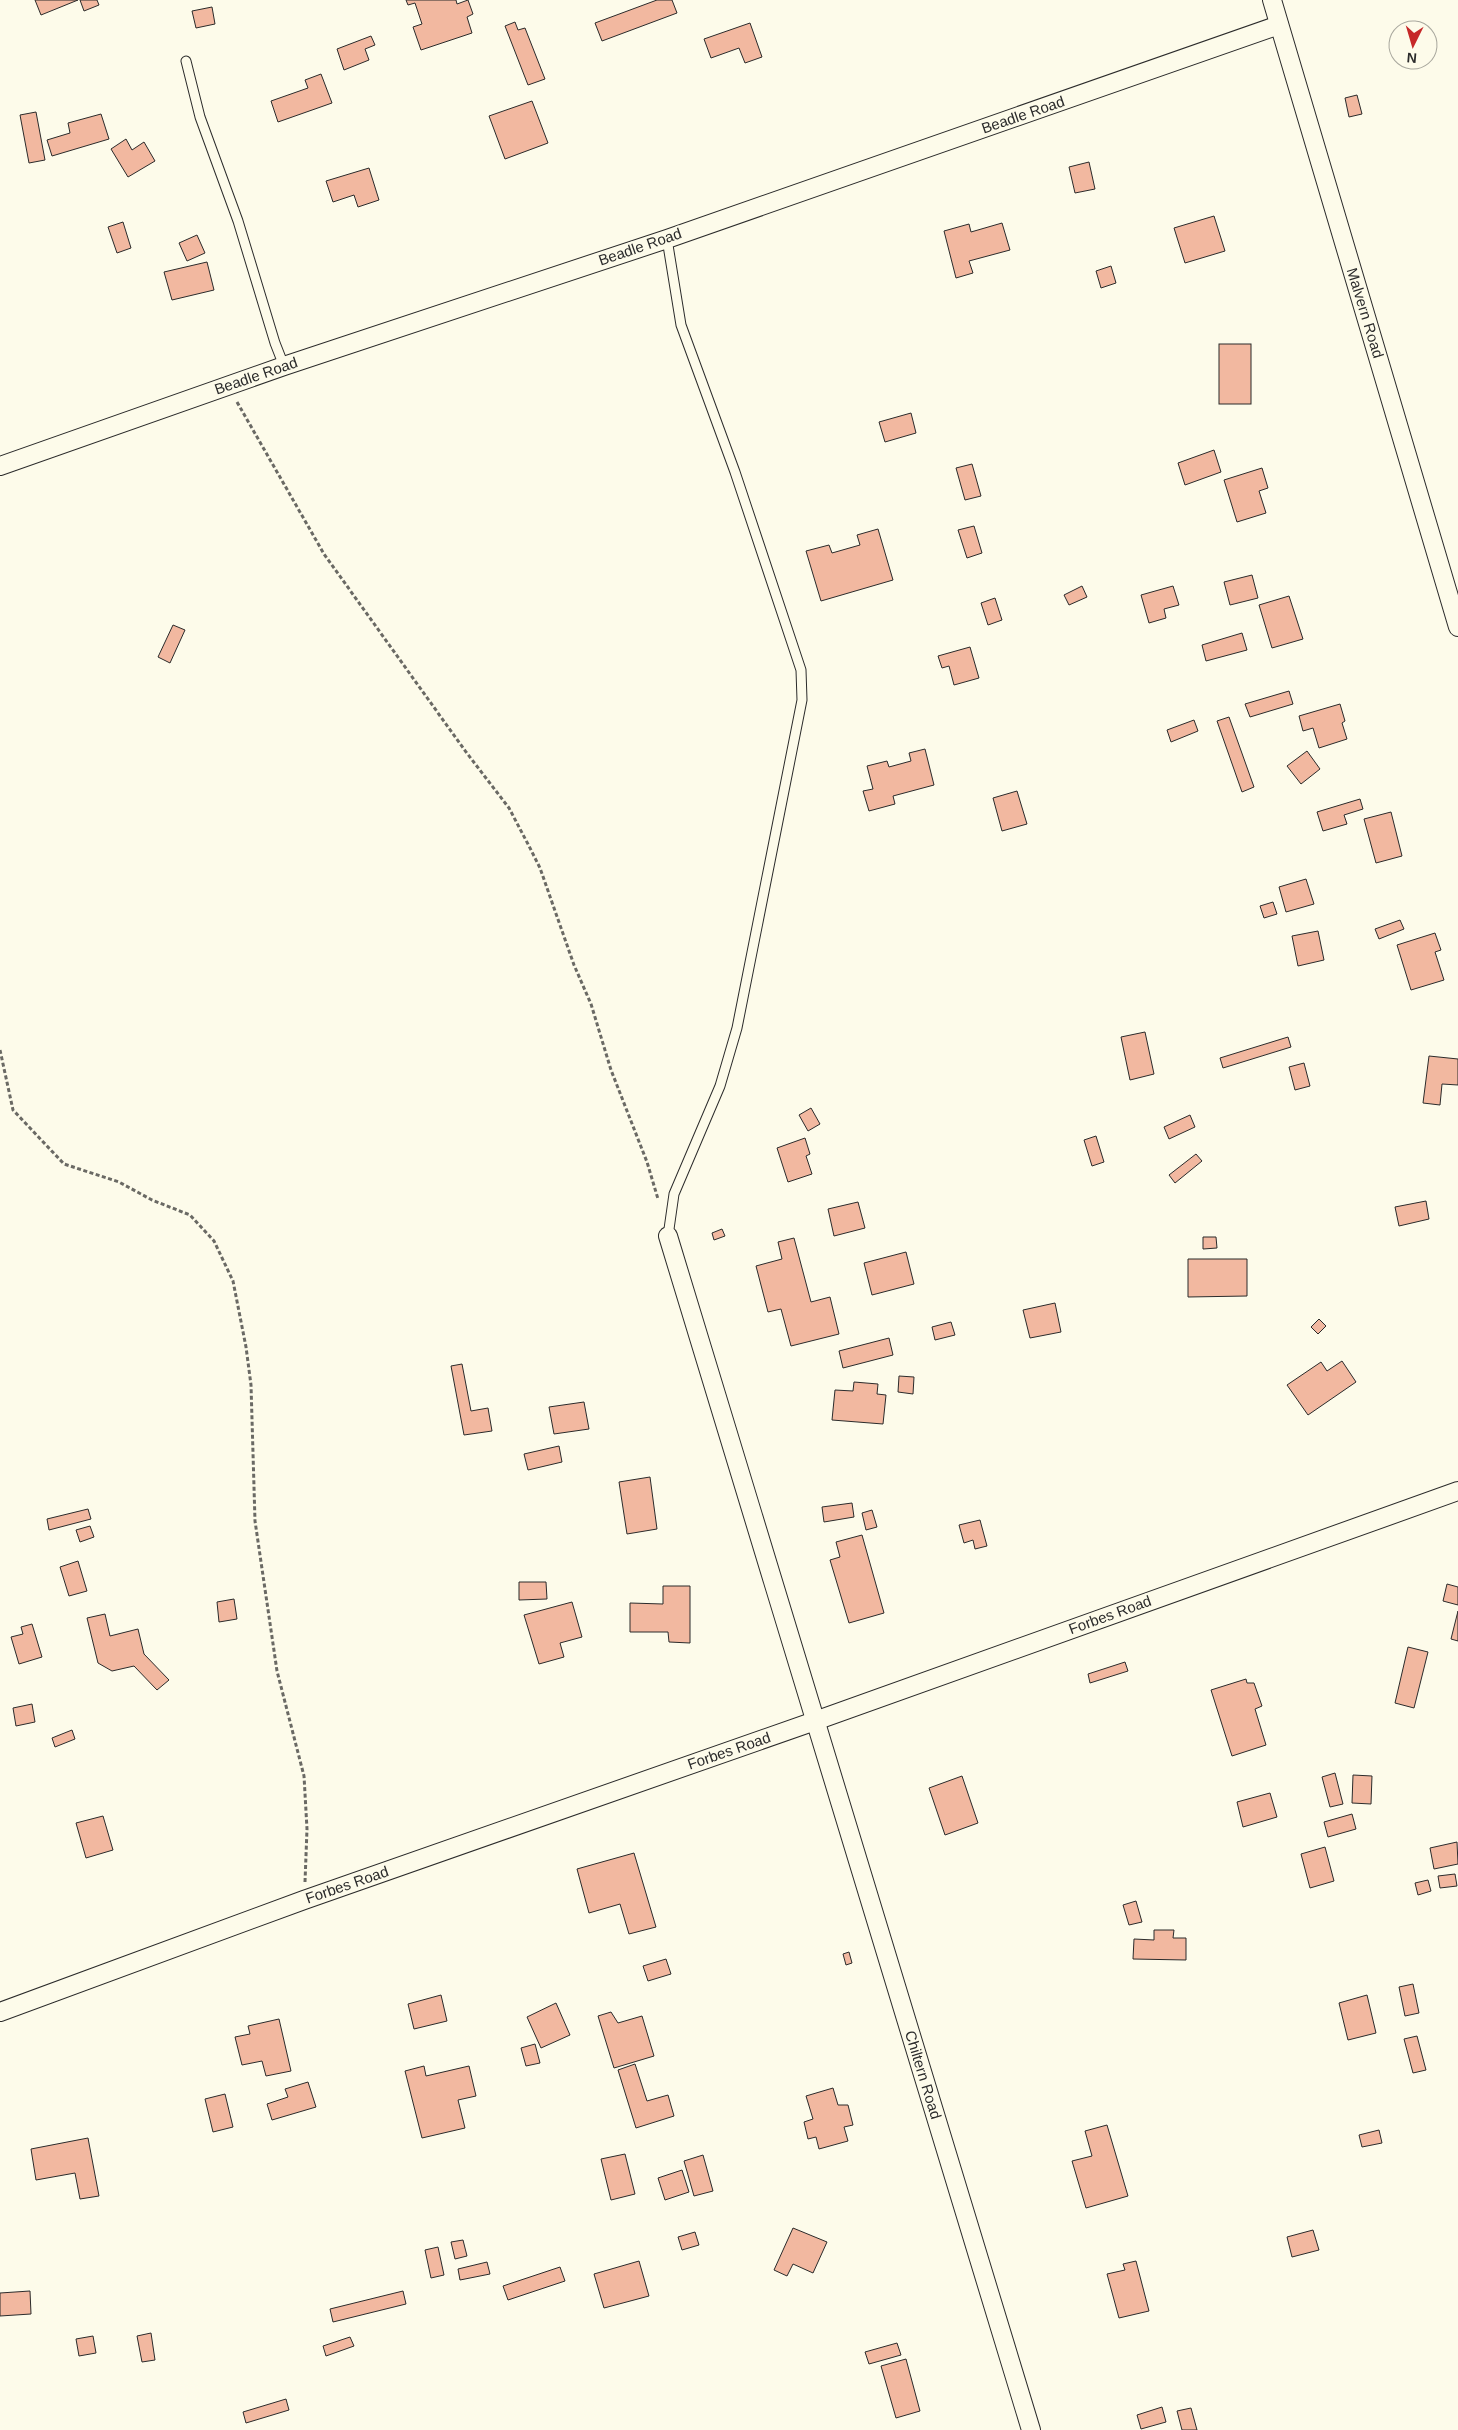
<svg xmlns="http://www.w3.org/2000/svg" width="1458" height="2430" font-family="Helvetica,sans-serif">
<style>
.building{fill:#f2b8a0;stroke:#2b2b2b}
.lines{fill:none;stroke-linecap:round;stroke-linejoin:round}
.service-casing{stroke:#2b2b2b;stroke-width:11}
.minor-casing{stroke:#2b2b2b;stroke-width:20}
.path{stroke:#6a6964;stroke-width:3;stroke-dasharray:4 2.5;stroke-linecap:butt}
.service{stroke:#fdfbea;stroke-width:9}
.minor{stroke:#fdfbea;stroke-width:18}
.labels{text-anchor:middle;stroke-width:4;stroke-linejoin:round;paint-order:stroke}
.street-label{font-size:15px;fill:#2b2b2b;stroke:#fdfbea}
</style>
<rect width="100%" height="100%" fill="#fdfbea"/>
<g class="building">
<polygon points="35,0 78,0 41,15"/>
<polygon points="80,0 97,0 99,5 84,11"/>
<polygon points="406,0 456,0 457,4 468,0 473,14 467,17 472,33 421,50 413,27 422,24 415,3 408,5"/>
<polygon points="657,0 672,0 677,13 602,41 595,23"/>
<polygon points="212,7 215,24 196,28 192,11"/>
<polygon points="515,22 518,30 525,28 545,79 528,85 505,26"/>
<polygon points="750,23 762,57 745,63 739,48 711,58 704,39"/>
<polygon points="371,36 375,45 365,49 369,60 344,70 337,49"/>
<polygon points="321,74 332,103 278,122 271,101 308,88 305,80"/>
<polygon points="1357,95 1362,114 1349,117 1345,98"/>
<polygon points="532,101 548,143 505,159 489,116"/>
<polygon points="36,112 45,160 29,163 20,115"/>
<polygon points="101,114 109,139 52,156 47,140 70,133 68,123"/>
<polygon points="126,139 132,150 144,142 155,161 128,177 111,149"/>
<polygon points="1089,162 1095,189 1075,193 1069,167"/>
<polygon points="369,168 379,200 358,207 354,195 333,202 326,181"/>
<polygon points="1214,216 1225,251 1185,263 1174,228"/>
<polygon points="123,222 131,248 117,253 108,227"/>
<polygon points="1002,223 1010,250 969,261 973,273 956,278 944,231 969,224 971,232"/>
<polygon points="197,235 205,253 187,261 179,243"/>
<polygon points="207,262 214,290 172,300 164,272"/>
<polygon points="1111,266 1116,283 1101,288 1096,271"/>
<rect x="1219" y="344" width="32" height="60"/>
<polygon points="911,413 916,433 885,442 879,422"/>
<polygon points="1214,450 1221,472 1185,485 1178,463"/>
<polygon points="972,464 981,496 965,500 956,468"/>
<polygon points="1262,468 1268,488 1259,491 1266,513 1237,522 1224,480"/>
<polygon points="974,526 982,553 967,558 958,530"/>
<polygon points="878,529 893,580 821,601 806,551 829,545 832,553 860,545 857,535"/>
<polygon points="1252,575 1258,598 1230,605 1224,582"/>
<polygon points="1082,586 1087,597 1069,605 1064,595"/>
<polygon points="1173,586 1179,605 1164,609 1166,618 1149,623 1141,595"/>
<polygon points="1289,596 1303,639 1272,648 1259,605"/>
<polygon points="995,598 1002,620 988,625 981,603"/>
<polygon points="173,625 185,630 170,663 158,657"/>
<polygon points="1242,633 1247,650 1206,661 1202,645"/>
<polygon points="970,647 979,678 954,685 949,666 942,668 938,656"/>
<polygon points="1289,691 1293,704 1250,717 1245,704"/>
<polygon points="1340,704 1345,721 1342,723 1347,739 1319,748 1313,728 1303,731 1299,716"/>
<polygon points="1229,717 1254,787 1242,792 1217,721"/>
<polygon points="1194,720 1198,731 1171,742 1167,730"/>
<polygon points="925,749 934,785 893,796 895,804 869,811 863,791 873,789 867,766 887,761 889,767 911,761 909,753"/>
<polygon points="1307,751 1320,769 1301,784 1287,766"/>
<polygon points="1017,791 1027,824 1002,831 993,798"/>
<polygon points="1360,799 1363,809 1344,815 1347,824 1323,831 1317,812"/>
<polygon points="1391,812 1402,856 1376,863 1364,819"/>
<polygon points="1306,879 1314,904 1286,912 1279,887"/>
<polygon points="1273,902 1277,914 1264,918 1260,906"/>
<polygon points="1400,920 1404,929 1379,939 1375,929"/>
<polygon points="1318,931 1324,960 1298,966 1292,936"/>
<polygon points="1435,933 1441,950 1435,952 1444,980 1411,990 1397,945"/>
<polygon points="1145,1032 1154,1074 1130,1080 1121,1037"/>
<polygon points="1288,1037 1291,1047 1223,1068 1220,1058"/>
<polygon points="1429,1056 1458,1059 1458,1085 1442,1084 1440,1105 1423,1103"/>
<polygon points="1304,1063 1310,1086 1295,1090 1289,1067"/>
<polygon points="811,1108 820,1124 808,1131 799,1115"/>
<polygon points="1190,1115 1195,1127 1169,1139 1164,1127"/>
<polygon points="1096,1136 1104,1162 1092,1166 1084,1140"/>
<polygon points="805,1138 810,1154 806,1156 812,1174 788,1182 777,1148"/>
<polygon points="1196,1154 1202,1161 1175,1183 1169,1175"/>
<polygon points="1426,1201 1429,1219 1399,1226 1395,1207"/>
<polygon points="858,1202 865,1228 834,1236 828,1209"/>
<polygon points="722,1229 725,1236 714,1240 712,1233"/>
<polygon points="1203,1237 1216,1237 1217,1248 1203,1249"/>
<polygon points="794,1238 811,1302 830,1297 839,1334 791,1346 781,1309 768,1312 756,1266 782,1259 778,1242"/>
<polygon points="906,1252 914,1284 872,1295 864,1263"/>
<polygon points="1188,1259 1247,1259 1247,1296 1188,1297"/>
<polygon points="1055,1303 1061,1332 1030,1338 1023,1310"/>
<polygon points="1319,1319 1326,1326 1318,1334 1311,1327"/>
<polygon points="951,1322 955,1335 935,1340 932,1327"/>
<polygon points="889,1338 893,1355 843,1368 839,1351"/>
<polygon points="1342,1361 1356,1382 1308,1415 1287,1385 1321,1362 1327,1371"/>
<polygon points="462,1364 471,1411 488,1408 492,1431 464,1435 451,1366"/>
<polygon points="899,1376 914,1377 913,1394 898,1392"/>
<polygon points="854,1382 878,1384 877,1394 886,1395 883,1424 832,1420 835,1390 853,1391"/>
<polygon points="584,1402 589,1429 554,1434 549,1407"/>
<polygon points="559,1446 562,1462 528,1470 524,1454"/>
<polygon points="650,1477 657,1529 627,1534 619,1482"/>
<polygon points="852,1503 854,1517 824,1522 822,1507"/>
<polygon points="88,1509 91,1519 49,1530 47,1519"/>
<polygon points="872,1510 877,1527 866,1530 862,1513"/>
<polygon points="980,1520 987,1546 975,1549 973,1540 964,1543 959,1525"/>
<polygon points="90,1526 94,1537 80,1542 76,1530"/>
<polygon points="862,1535 884,1613 849,1623 830,1560 840,1557 836,1542"/>
<polygon points="78,1561 87,1591 69,1596 60,1567"/>
<polygon points="519,1582 546,1582 547,1599 519,1600"/>
<polygon points="1447,1584 1458,1587 1458,1605 1443,1601"/>
<polygon points="663,1586 690,1586 690,1643 669,1642 668,1632 630,1632 630,1603 663,1604"/>
<polygon points="234,1599 237,1619 219,1622 217,1602"/>
<polygon points="572,1602 582,1637 560,1643 564,1657 539,1664 524,1615"/>
<polygon points="1458,1611 1458,1641 1451,1639"/>
<polygon points="105,1614 110,1636 138,1629 144,1654 169,1680 157,1690 134,1666 112,1671 98,1663 87,1618"/>
<polygon points="32,1624 42,1657 19,1664 11,1637 23,1634 21,1627"/>
<polygon points="1408,1647 1428,1652 1414,1708 1395,1703"/>
<polygon points="1125,1662 1128,1671 1090,1683 1088,1674"/>
<polygon points="1246,1679 1247,1683 1254,1683 1262,1706 1255,1709 1266,1745 1232,1756 1211,1690"/>
<polygon points="32,1704 35,1722 16,1726 13,1708"/>
<polygon points="72,1730 75,1739 55,1747 52,1738"/>
<polygon points="1335,1773 1343,1804 1330,1807 1322,1777"/>
<polygon points="1353,1775 1372,1776 1371,1804 1352,1803"/>
<polygon points="962,1776 978,1823 945,1835 929,1788"/>
<polygon points="1270,1793 1277,1817 1243,1827 1237,1802"/>
<polygon points="1352,1814 1356,1829 1328,1837 1324,1822"/>
<polygon points="103,1816 113,1850 86,1858 76,1823"/>
<polygon points="1457,1842 1458,1864 1434,1869 1430,1848"/>
<polygon points="1325,1847 1334,1881 1310,1888 1301,1854"/>
<polygon points="634,1853 656,1927 629,1934 620,1904 589,1913 577,1869"/>
<polygon points="1455,1874 1457,1886 1440,1888 1438,1876"/>
<polygon points="1428,1880 1431,1891 1418,1895 1415,1883"/>
<polygon points="1136,1901 1142,1922 1129,1925 1123,1905"/>
<polygon points="1154,1930 1174,1930 1173,1938 1186,1938 1186,1960 1133,1959 1134,1939 1154,1940"/>
<polygon points="849,1952 852,1963 846,1965 843,1954"/>
<polygon points="666,1959 671,1974 648,1981 643,1966"/>
<polygon points="1413,1984 1419,2013 1405,2016 1399,1987"/>
<polygon points="441,1995 447,2021 414,2029 408,2004"/>
<polygon points="1367,1995 1376,2033 1348,2040 1339,2003"/>
<polygon points="556,2003 570,2035 541,2048 527,2017"/>
<polygon points="611,2012 618,2023 642,2016 654,2056 614,2068 598,2016"/>
<polygon points="279,2019 291,2071 266,2076 262,2061 242,2065 235,2037 250,2034 248,2026"/>
<polygon points="1417,2036 1426,2070 1413,2073 1404,2039"/>
<polygon points="535,2044 540,2063 526,2066 521,2048"/>
<polygon points="635,2064 647,2101 668,2095 674,2116 636,2128 618,2070"/>
<polygon points="424,2066 426,2076 469,2066 476,2096 458,2100 465,2128 422,2138 405,2071"/>
<polygon points="308,2082 316,2107 272,2120 267,2104 288,2097 285,2089"/>
<polygon points="833,2088 838,2105 848,2105 853,2125 844,2127 848,2141 819,2149 816,2137 808,2139 804,2122 813,2119 806,2096"/>
<polygon points="225,2094 233,2127 213,2132 205,2099"/>
<polygon points="1107,2125 1128,2196 1086,2208 1072,2161 1092,2156 1085,2131"/>
<polygon points="1379,2130 1382,2143 1362,2147 1359,2135"/>
<polygon points="88,2138 99,2196 80,2199 75,2173 36,2180 31,2149"/>
<polygon points="625,2154 635,2194 611,2200 601,2159"/>
<polygon points="703,2155 713,2191 694,2196 684,2161"/>
<polygon points="682,2170 689,2192 665,2200 658,2178"/>
<polygon points="793,2228 827,2242 813,2273 793,2264 787,2276 774,2270"/>
<polygon points="1313,2230 1319,2250 1292,2257 1287,2237"/>
<polygon points="695,2232 699,2245 682,2250 678,2237"/>
<polygon points="463,2240 467,2256 455,2259 451,2242"/>
<polygon points="438,2247 444,2275 431,2278 425,2250"/>
<polygon points="639,2261 649,2296 604,2308 594,2274"/>
<polygon points="1136,2261 1149,2311 1119,2318 1107,2274 1125,2270 1123,2264"/>
<polygon points="487,2262 490,2274 460,2280 458,2269"/>
<polygon points="560,2267 565,2281 508,2300 503,2286"/>
<polygon points="30,2291 31,2314 0,2316 0,2293"/>
<polygon points="403,2291 406,2304 333,2322 330,2309"/>
<polygon points="151,2333 155,2360 142,2362 137,2336"/>
<polygon points="93,2336 96,2353 79,2356 76,2339"/>
<polygon points="350,2337 354,2346 326,2356 323,2346"/>
<polygon points="897,2343 901,2355 869,2364 865,2352"/>
<polygon points="906,2359 920,2411 896,2418 881,2366"/>
<polygon points="286,2399 289,2410 246,2423 243,2412"/>
<polygon points="1162,2407 1166,2422 1141,2429 1137,2415"/>
<polygon points="1191,2408 1197,2430 1182,2430 1177,2411"/>
</g>
<g class="lines">
<defs>
<g id="service">
<polyline points="186,61 200,117 238,221 275,343 284,366"/>
<polyline points="667,239 681,325 735,472 801,670 802,700 737,1028 720,1086 674,1194 668,1236"/>
</g>
<g id="minor">
<polyline points="1272,0 1458,627"/>
<polyline points="0,466 284,366 667,239 1279,25"/>
<polyline points="668,1236 1031,2430"/>
<polyline points="0,2012 304,1900 815,1721 1458,1491"/>
</g>
</defs>
<use href="#service" class="service-casing"/>
<use href="#minor" class="minor-casing"/>
<g class="path">
<polyline points="237,402 324,554 466,752 509,808 529,846 540,868 574,965 591,1004 611,1070 647,1162 658,1199"/>
<polyline points="0,1050 13,1110 64,1164 119,1182 152,1200 190,1215 214,1241 233,1281 246,1347 251,1385 255,1521 277,1671 304,1776 307,1829 305,1882"/>
</g>
<use href="#service" class="service"/>
<use href="#minor" class="minor"/>
</g>
<g class="labels">
<g class="street-label">
<text transform="translate(1023 115) rotate(-19)" y="5">Beadle Road</text>
<text transform="translate(640 247) rotate(-19)" y="5">Beadle Road</text>
<text transform="translate(1365 313) rotate(73)" y="5">Malvern Road</text>
<text transform="translate(256 376) rotate(-19)" y="5">Beadle Road</text>
<text transform="translate(1110 1615) rotate(-20)" y="5">Forbes Road</text>
<text transform="translate(729 1751) rotate(-19)" y="5">Forbes Road</text>
<text transform="translate(347 1885) rotate(-19)" y="5">Forbes Road</text>
<text transform="translate(923 2075) rotate(73)" y="5">Chiltern Road</text>
</g>
</g>
<g transform="translate(1413 45) rotate(185)"><circle r="24" fill="#fdfbea" stroke="#a9a89e"/>
<path d="M0-4L9 19L0 12L-9 19Z" fill="#c62828"/>
<text y="-8" font-size="14" font-weight="bold" text-anchor="middle" fill="#2b2b2b">N</text>
</g>
</svg>
